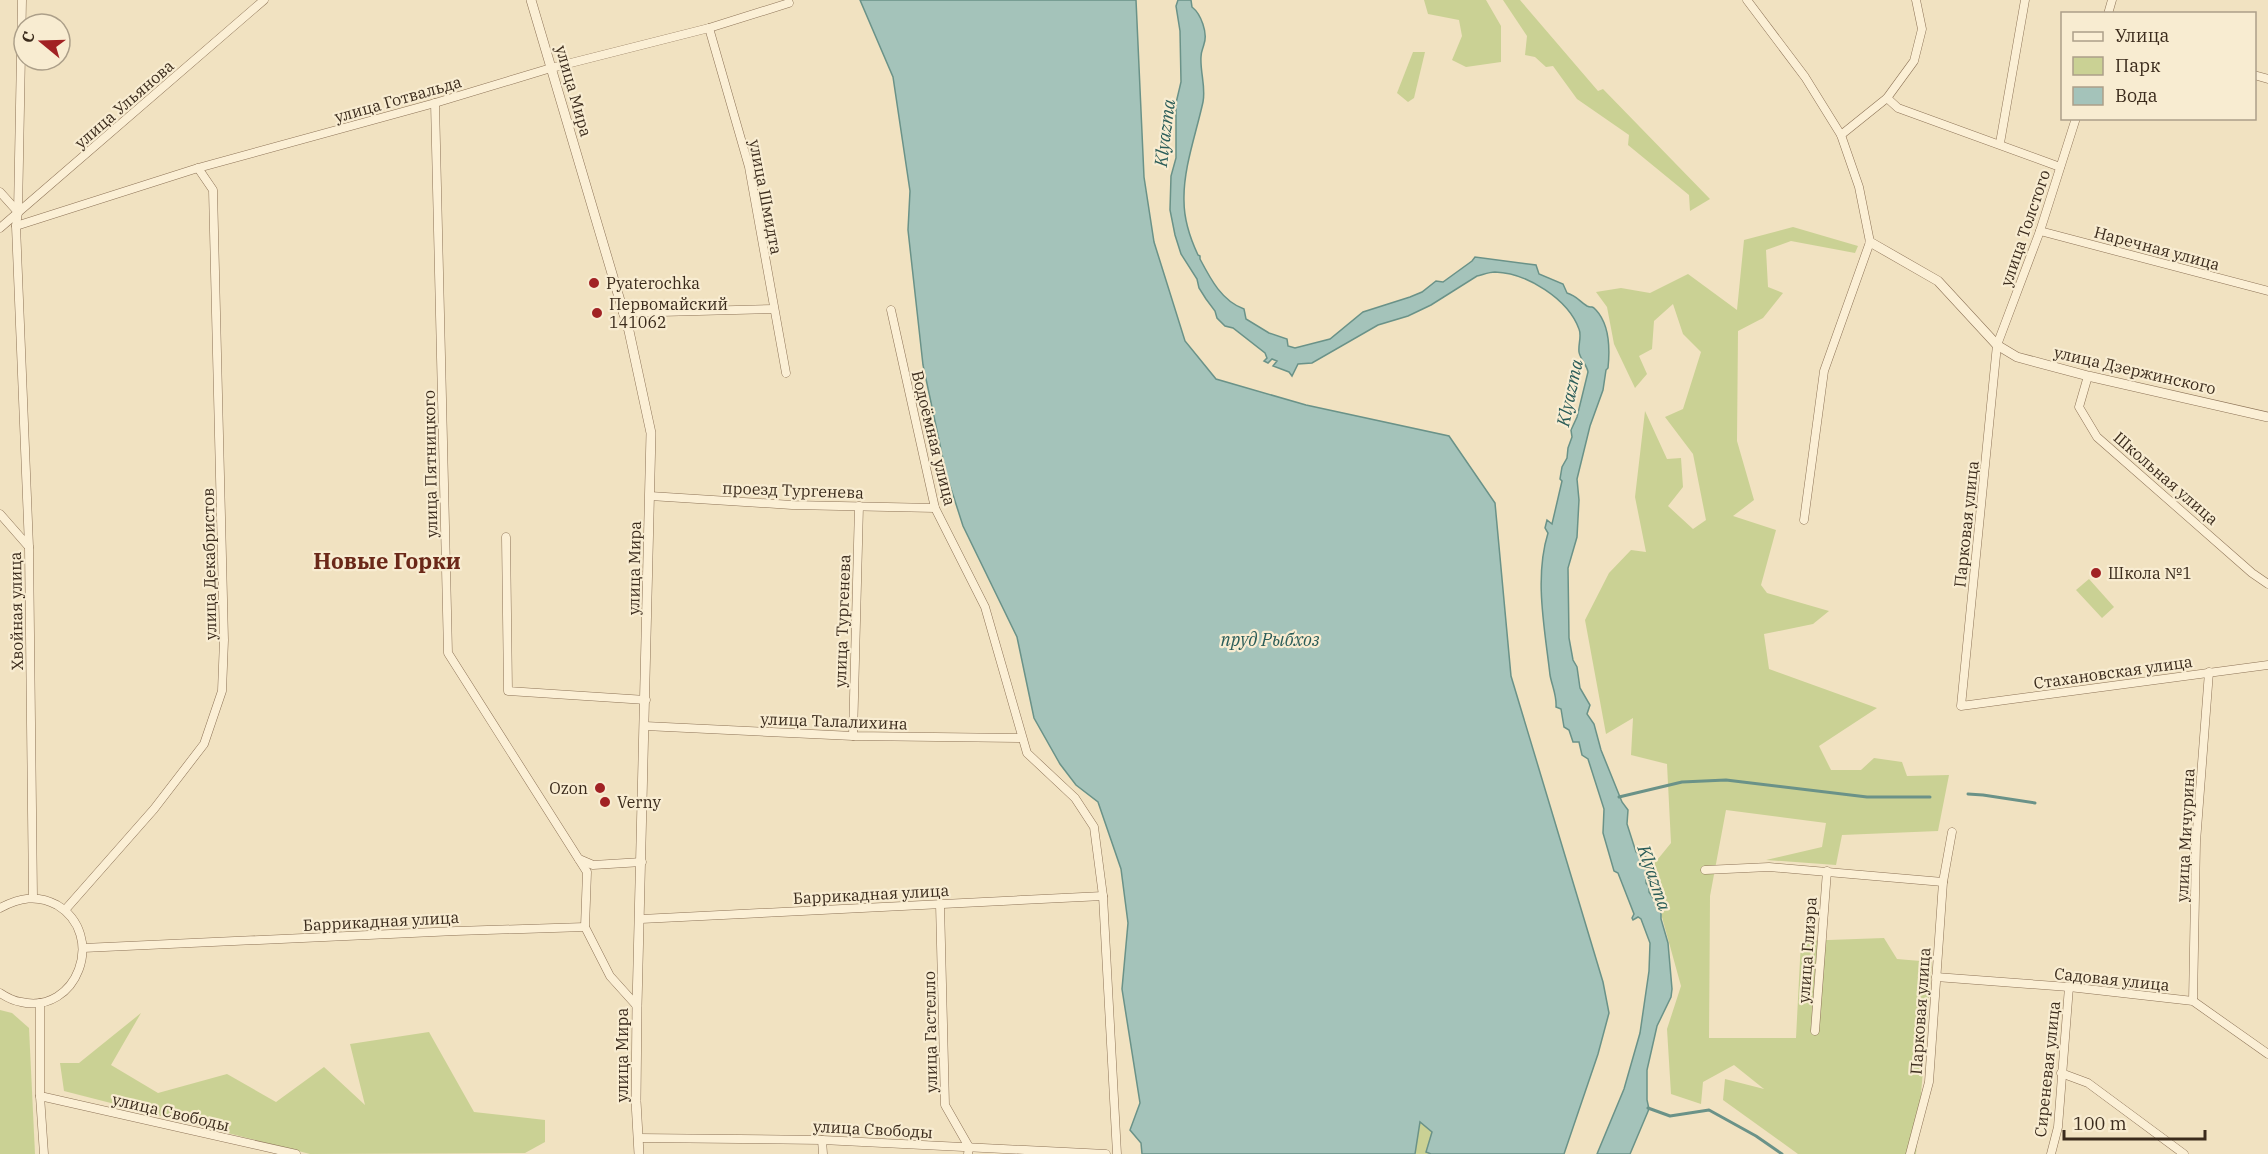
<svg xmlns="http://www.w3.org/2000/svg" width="2268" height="1154" font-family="'IBM Plex Serif',serif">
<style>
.green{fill:#cad194}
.water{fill:#a4c3ba;stroke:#6a9288;stroke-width:1.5}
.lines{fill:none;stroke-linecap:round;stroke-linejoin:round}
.stream{stroke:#6a9288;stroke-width:3}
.minor-casing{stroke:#8d7357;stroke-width:9}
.tertiary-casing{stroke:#8d7357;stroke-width:10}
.minor{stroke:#fbefd5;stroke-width:8}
.tertiary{stroke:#fbefd5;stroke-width:9}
.poi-dot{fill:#a12224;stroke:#f8ecd1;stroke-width:2}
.labels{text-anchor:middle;stroke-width:4.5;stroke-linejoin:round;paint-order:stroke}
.street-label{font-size:16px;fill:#3b2b1c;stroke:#f8ecd1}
.poi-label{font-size:16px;fill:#3b2b1c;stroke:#f8ecd1;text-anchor:start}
.water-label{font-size:18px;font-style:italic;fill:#2a5c58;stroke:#f8ecd1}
.district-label{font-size:22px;font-weight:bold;fill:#6b2818;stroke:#f8ecd1}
</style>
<rect width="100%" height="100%" fill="#f1e2c1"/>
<g class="green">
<polygon points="1424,0 1486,0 1501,26 1501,62 1466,67 1452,60 1462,36 1459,20 1428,14"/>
<polygon points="1503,0 1520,0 1598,91 1603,89 1710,199 1690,211 1689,195 1628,145 1629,135 1577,99 1553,66 1546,67 1535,57 1525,55 1527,36"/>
<polygon points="1413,52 1425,52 1414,98 1408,102 1397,93"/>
<polygon points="1793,227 1858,246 1855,253 1791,241 1766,250 1768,287 1783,293 1763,318 1738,331 1737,441 1754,500 1733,516 1776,530 1761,585 1767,593 1829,611 1813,624 1764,634 1769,669 1877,708 1819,746 1831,770 1861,770 1874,758 1902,762 1907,776 1949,775 1938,831 1842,835 1836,865 1766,860 1822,847 1826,823 1726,810 1710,896 1709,1038 1796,1038 1801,941 1884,938 1897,959 1932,962 1916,1154 1798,1154 1723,1100 1725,1079 1764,1089 1734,1065 1703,1082 1701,1104 1671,1094 1667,1029 1681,986 1649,870 1671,843 1667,764 1631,755 1633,718 1606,734 1585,620 1609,573 1631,550 1646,552 1635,497 1645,411 1667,459 1681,458 1683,487 1668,506 1693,529 1706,520 1693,454 1665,417 1683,409 1701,352 1683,334 1673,304 1654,321 1652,349 1639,356 1647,374 1635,388 1614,344 1607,307 1596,292 1621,288 1650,293 1688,274 1737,310 1744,240"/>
<polygon points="2089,579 2114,607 2102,618 2076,590"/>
<polygon points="0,1010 12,1013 29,1028 35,1154 0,1154"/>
<polygon points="141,1013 111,1065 158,1093 227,1074 276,1102 324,1067 365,1105 350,1044 429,1032 474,1112 545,1120 545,1142 525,1153 310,1154 64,1091 60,1063 79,1063"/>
<polygon points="1420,1122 1432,1132 1426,1152 1431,1154 1415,1154"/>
</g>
<g class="water">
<polygon points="860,0 1136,0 1144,177 1154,242 1185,341 1216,379 1306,405 1449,436 1495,503 1511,676 1603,982 1609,1013 1598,1054 1564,1154 1431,1154 1426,1152 1432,1132 1420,1122 1415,1154 1142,1154 1141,1143 1130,1130 1140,1103 1122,989 1128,923 1121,869 1098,802 1076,785 1060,764 1034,718 1017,637 963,526 946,473 923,365 908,230 910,191 893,77"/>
<path d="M 1178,0 L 1191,0 L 1192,7 C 1201,14 1208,33 1204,44 C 1203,49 1201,51 1201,57 C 1200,72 1206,87 1203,102 C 1196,134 1183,169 1184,201 C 1184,220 1190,238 1198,255 L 1200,256 L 1200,259 C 1211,280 1222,301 1244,309 L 1246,319 L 1269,333 L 1287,339 L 1288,346 L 1295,348 L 1330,339 L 1363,312 L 1410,297 L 1422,292 L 1436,281 L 1443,282 L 1472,261 L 1475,257 L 1536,265 L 1539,274 L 1563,284 L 1567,293 C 1577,296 1579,301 1587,306 C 1593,309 1591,304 1596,310 C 1609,324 1610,349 1608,368 L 1606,370 L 1603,390 L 1590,426 L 1577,479 L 1579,500 L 1577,537 L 1568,568 L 1569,638 L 1573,660 L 1577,667 L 1580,688 L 1590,705 L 1587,714 L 1594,724 L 1601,750 L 1622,802 L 1628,810 L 1627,824 L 1636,852 L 1646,857 L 1646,883 L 1649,887 L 1649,892 L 1661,910 L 1661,919 L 1668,943 L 1672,989 L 1671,997 L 1657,1026 L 1647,1070 L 1647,1100 L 1649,1109 L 1630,1154 L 1597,1154 L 1624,1089 L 1640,1033 L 1649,971 L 1650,943 L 1641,919 L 1638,917 L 1633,920 L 1632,918 L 1634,914 L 1618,873 L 1614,871 L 1603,833 L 1604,809 L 1588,759 L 1582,755 L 1579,742 L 1573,742 L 1569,730 L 1564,727 L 1561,709 L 1556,707 C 1557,696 1552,686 1550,675 C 1545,630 1534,578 1548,533 L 1545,528 L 1547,520 L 1552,524 L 1562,481 L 1560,479 L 1562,467 L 1567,458 L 1568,448 L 1572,437 L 1571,430 L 1577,417 L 1588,372 C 1587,365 1580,359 1579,352 C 1578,344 1582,336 1579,329 C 1568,299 1527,273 1495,272 C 1489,272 1482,275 1477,276 L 1431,305 L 1408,316 L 1378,325 L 1312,363 L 1298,364 L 1292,376 L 1289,372 L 1273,366 L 1277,361 L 1272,359 L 1268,363 L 1264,361 L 1267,358 L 1265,353 L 1233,328 L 1225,326 L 1217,318 L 1215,311 L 1206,299 L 1199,288 L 1197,279 L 1181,254 L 1175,235 L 1170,210 L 1171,176 L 1176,158 L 1176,103 L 1181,82 L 1180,31 L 1176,6 Z"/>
</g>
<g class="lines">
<g class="stream">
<polyline points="1968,794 1983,795 2035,803"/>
<polyline points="1619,797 1682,782 1726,780 1867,797 1930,797"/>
<polyline points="1648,1108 1670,1116 1709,1110 1756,1136 1782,1154"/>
</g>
<defs>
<g id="minor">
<polyline points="22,0 18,212 16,226 29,547 33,898"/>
<polyline points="1747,0 1805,77 1841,135 1859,187 1870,242 1824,371 1804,520"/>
<polyline points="2108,14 2112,0"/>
<polyline points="709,28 749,167 786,373"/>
<polyline points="2254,75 2268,79"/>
<polyline points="1887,98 1898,108 2060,167"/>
<polyline points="435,103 448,653 587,872 585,927 610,976 637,1006"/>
<polyline points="2076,118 2040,231 1997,345 1961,706 2268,665"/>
<polyline points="1841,135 1887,98 1914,61 1922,29 1916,0"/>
<polyline points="2000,143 2025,0"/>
<polyline points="0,192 18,212"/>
<polyline points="16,226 198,168 435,103 551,68 709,28 789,3"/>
<polyline points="0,228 264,0"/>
<polyline points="2040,231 2268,291"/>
<polyline points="891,310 935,508 985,607 1027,753 1075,798 1094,827 1103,896 1117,1154"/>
<polyline points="623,313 774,309"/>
<polyline points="2088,376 2079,407 2097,437 2252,573 2268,584"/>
<polyline points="650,496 792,505 935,508"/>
<polyline points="0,514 29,547"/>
<polyline points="506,537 508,691 646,700"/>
<polyline points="645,726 853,736 1022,738"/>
<polyline points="853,736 859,506"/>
<polyline points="579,859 593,865 642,862"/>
<polyline points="1705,870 1769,867 1943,882"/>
<polyline points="940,904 945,1105 969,1147 968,1154"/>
<path d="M 0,908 C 19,898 37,894 57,905 C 107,935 77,1015 21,1002 C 14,1001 6,997 0,993"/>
<polyline points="65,910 154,809 204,744 222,691 224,640 213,190 198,168"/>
<polyline points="641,919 1103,896"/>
<polyline points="83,948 456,931 585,927"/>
<polyline points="1936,977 2069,987 2193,1001 2268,1054"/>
<polyline points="2193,1001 2196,842 2209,672"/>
<polyline points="40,1003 40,1096 44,1154"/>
<polyline points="1815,1031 1827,871"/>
<polyline points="2061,1073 2088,1083 2184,1154"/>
<polyline points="40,1096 296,1154"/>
<polyline points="638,1138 822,1140 1106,1154"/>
<polyline points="822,1140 823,1154"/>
<polyline points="1910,1154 1929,1082 1943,882 1952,832"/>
<polyline points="2051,1154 2058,1127 2069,987"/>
</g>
<g id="tertiary">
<polyline points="531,0 629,331 651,433 637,1006 636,1101 639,1154"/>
<polyline points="1870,242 1938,281 1997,345 2017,357 2088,376 2268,417"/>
</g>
</defs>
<use href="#minor" class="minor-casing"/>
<use href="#tertiary" class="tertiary-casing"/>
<use href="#minor" class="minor"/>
<use href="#tertiary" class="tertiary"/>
</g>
<g class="poi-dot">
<circle cx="594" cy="283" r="6"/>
<circle cx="597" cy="313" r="6"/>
<circle cx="2096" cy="573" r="6"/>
<circle cx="600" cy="788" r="6"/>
<circle cx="605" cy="802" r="6"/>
</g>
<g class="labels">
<g class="street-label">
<text transform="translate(574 91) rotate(74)" y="6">улица Мира</text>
<text transform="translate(398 99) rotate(-16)" y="6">улица Готвальда</text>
<text transform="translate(124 104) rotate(-41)" y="6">улица Ульянова</text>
<text transform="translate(766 197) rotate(79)" y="6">улица Шмидта</text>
<text transform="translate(2025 228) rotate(-71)" y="6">улица Толстого</text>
<text transform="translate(2157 248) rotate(15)" y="6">Наречная улица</text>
<text transform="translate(2135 370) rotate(13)" y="6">улица Дзержинского</text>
<text transform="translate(934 438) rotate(76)" y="6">Водоёмная улица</text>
<text transform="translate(430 464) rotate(-91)" y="6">улица Пятницкого</text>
<text transform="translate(2166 478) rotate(41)" y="6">Школьная улица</text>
<text transform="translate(793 490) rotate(2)" y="6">проезд Тургенева</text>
<text transform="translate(1966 524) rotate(-84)" y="6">Парковая улица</text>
<text transform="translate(209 564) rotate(-91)" y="6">улица Декабристов</text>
<text transform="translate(634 568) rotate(-89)" y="6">улица Мира</text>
<text transform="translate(16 611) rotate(-91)" y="6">Хвойная улица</text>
<text transform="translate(842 621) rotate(-88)" y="6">улица Тургенева</text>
<text transform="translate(2113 672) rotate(-8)" y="6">Стахановская улица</text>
<text transform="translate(834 721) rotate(2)" y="6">улица Талалихина</text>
<text transform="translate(2185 835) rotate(-87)" y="6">улица Мичурина</text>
<text transform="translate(871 894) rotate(-3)" y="6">Баррикадная улица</text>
<text transform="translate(381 921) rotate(-3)" y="6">Баррикадная улица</text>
<text transform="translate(1807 950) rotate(-86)" y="6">улица Глиэра</text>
<text transform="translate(2112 979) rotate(6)" y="6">Садовая улица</text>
<text transform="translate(1920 1011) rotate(-86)" y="6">Парковая улица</text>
<text transform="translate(930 1032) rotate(-91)" y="6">улица Гастелло</text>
<text transform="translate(622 1055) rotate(-90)" y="6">улица Мира</text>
<text transform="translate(2047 1069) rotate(-84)" y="6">Сиреневая улица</text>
<text transform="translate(171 1112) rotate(13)" y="6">улица Свободы</text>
<text transform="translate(873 1129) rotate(3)" y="6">улица Свободы</text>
</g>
<g class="poi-label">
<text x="606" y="289">Pyaterochka</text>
<text x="609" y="310">Первомайский<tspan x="609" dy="18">141062</tspan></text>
<text x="2108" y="579">Школа №1</text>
<text x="588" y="794" text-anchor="end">Ozon</text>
<text x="617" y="808">Verny</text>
</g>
<g class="water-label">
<text transform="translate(1165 133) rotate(-83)" y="6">Klyazma</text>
<text transform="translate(1570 393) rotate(-78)" y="6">Klyazma</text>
<text x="1270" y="646">пруд Рыбхоз</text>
<text transform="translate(1654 878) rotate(71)" y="6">Klyazma</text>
</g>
<g class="district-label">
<text x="387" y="569">Новые Горки</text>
</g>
</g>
<rect x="2061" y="12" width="195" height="108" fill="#f8ecd1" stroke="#ac9f89" stroke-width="1.5"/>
<rect x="2073" y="32" width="30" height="9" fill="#fbefd5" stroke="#ac9f89" stroke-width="1.5"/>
<text x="2115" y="42" font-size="18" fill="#3b2b1c">Улица</text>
<rect x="2073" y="57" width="30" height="18" fill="#cad194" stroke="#ac9f89" stroke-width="1.5"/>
<text x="2115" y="72" font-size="18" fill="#3b2b1c">Парк</text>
<rect x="2073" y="87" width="30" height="18" fill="#a4c3ba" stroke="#ac9f89" stroke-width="1.5"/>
<text x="2115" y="102" font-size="18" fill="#3b2b1c">Вода</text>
<g transform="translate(42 42) rotate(289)"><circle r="28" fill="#f8ecd1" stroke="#ac9f89" stroke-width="1.5"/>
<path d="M0-4.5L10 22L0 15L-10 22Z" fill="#a12224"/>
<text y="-9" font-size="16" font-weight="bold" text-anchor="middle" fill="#3b2b1c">С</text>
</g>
<path d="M2064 1130v9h141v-9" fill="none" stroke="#3b2b1c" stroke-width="3"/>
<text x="2073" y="1130" font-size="18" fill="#3b2b1c" stroke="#f8ecd1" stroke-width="4.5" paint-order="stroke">100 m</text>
</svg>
